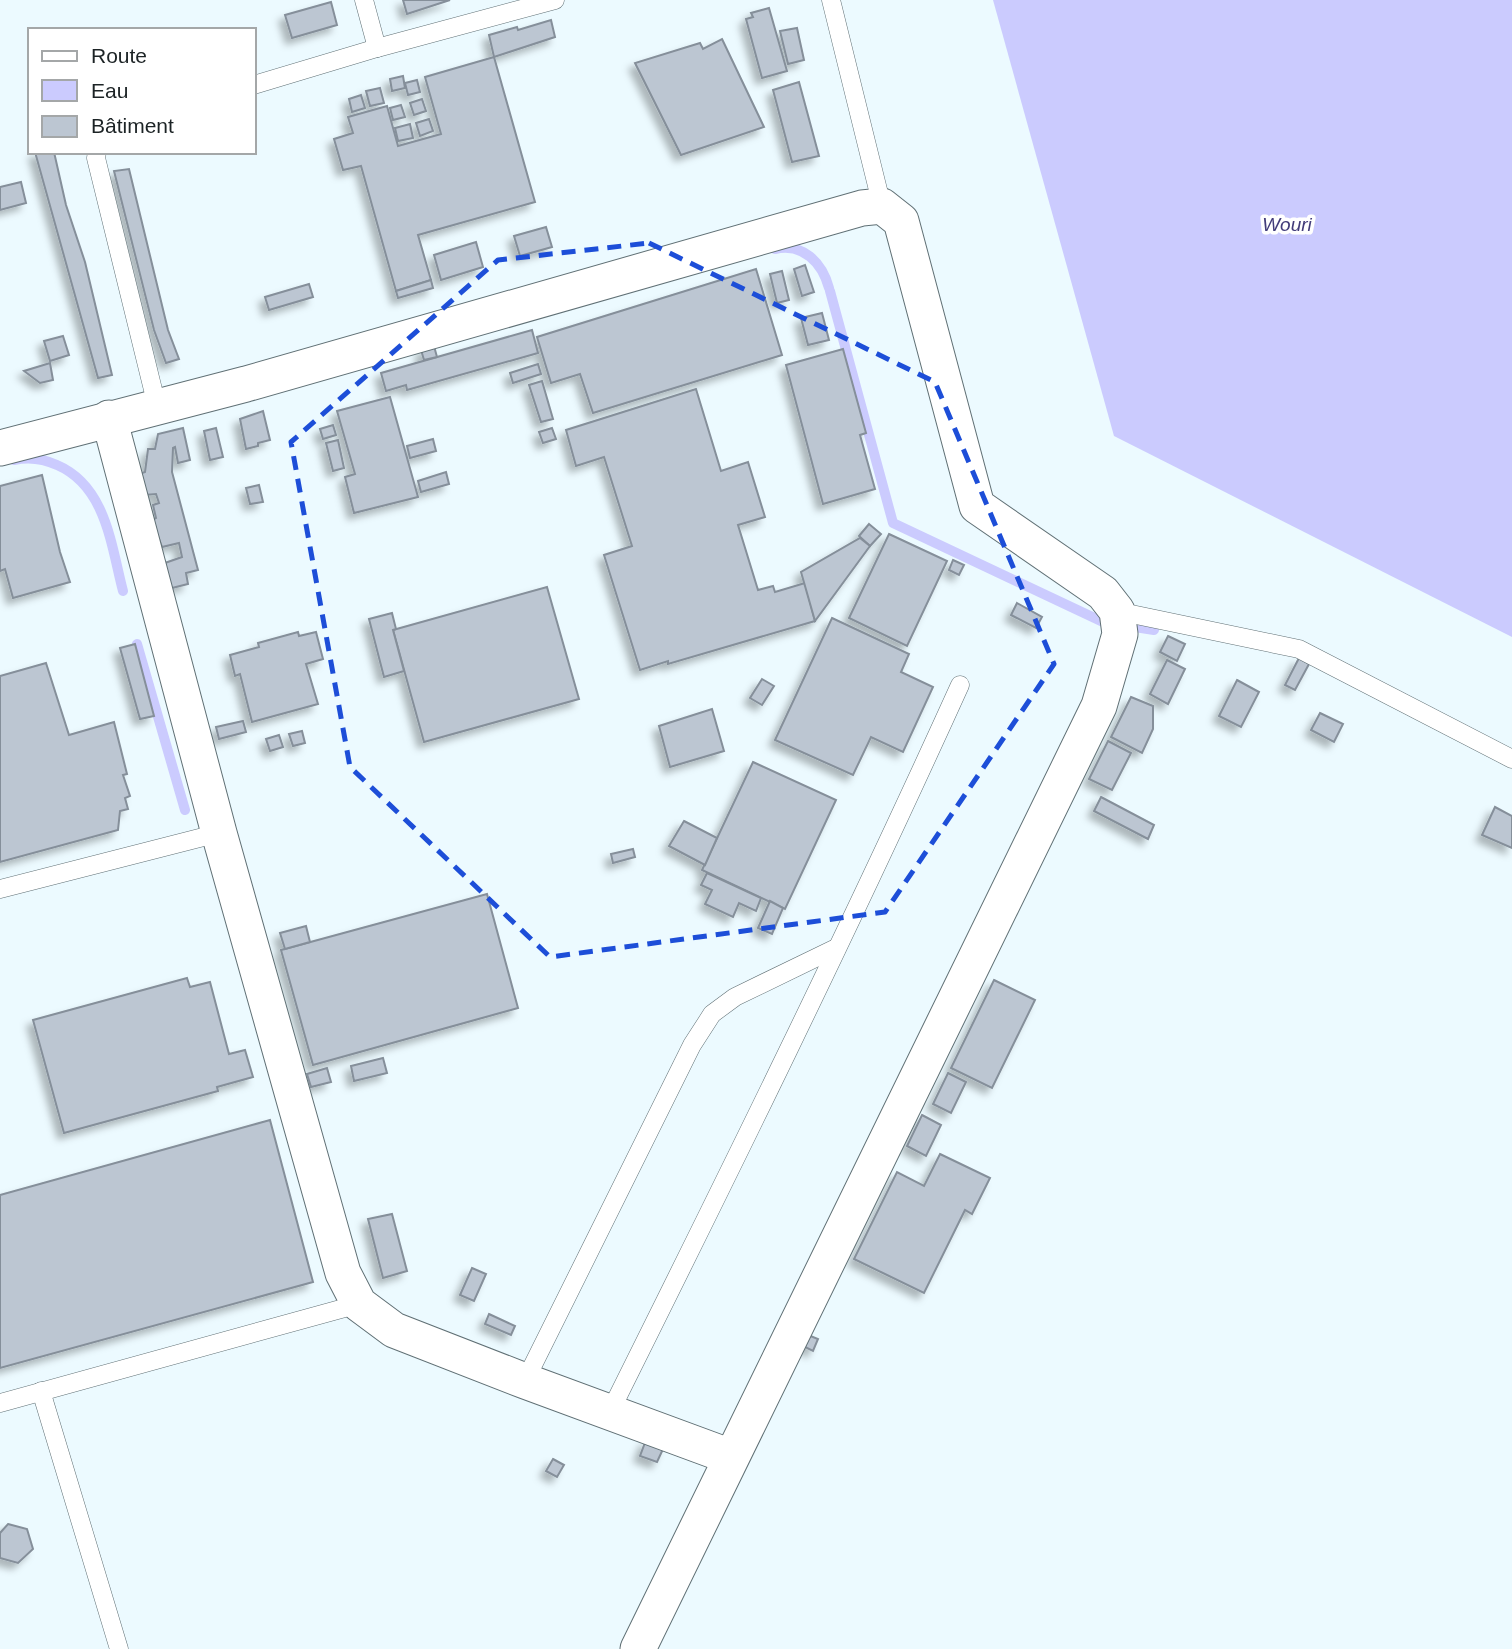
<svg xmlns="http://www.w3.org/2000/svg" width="1512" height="1649" font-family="Helvetica,sans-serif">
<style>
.water{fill:#cbcbfe}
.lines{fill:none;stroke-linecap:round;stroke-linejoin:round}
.stream{stroke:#cbcbfe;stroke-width:10}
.building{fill:#bcc6d2;stroke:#858f9a;stroke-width:2;filter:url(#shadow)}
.lane-casing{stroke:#607075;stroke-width:19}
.street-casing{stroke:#607075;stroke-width:37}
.lane{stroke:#fff;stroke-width:18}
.street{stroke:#fff;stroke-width:35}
.marked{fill:none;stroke:#1d4ed8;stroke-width:5;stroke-dasharray:14 9;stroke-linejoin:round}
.labels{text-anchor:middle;stroke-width:7;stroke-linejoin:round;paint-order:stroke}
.water-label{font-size:19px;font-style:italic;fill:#423c7a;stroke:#fff}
</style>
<defs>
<filter id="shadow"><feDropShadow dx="-6" dy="6" stdDeviation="3.5" flood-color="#0004"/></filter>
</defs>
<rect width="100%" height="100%" fill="#ecfaff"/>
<polygon class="water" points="993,0 1512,0 1512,637 1114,436"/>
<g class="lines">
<g class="stream">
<path d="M 775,249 C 803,243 822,262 829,288"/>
<polyline points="830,291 893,523 1103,622 1154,630"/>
<path d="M 14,460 C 28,457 44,459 57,465 C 106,486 111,545 123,591"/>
<polyline points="137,644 185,810"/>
</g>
</g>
<g class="building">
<polygon points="403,0 450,0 407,14"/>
<polygon points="331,2 337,25 292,38 285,15"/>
<polygon points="769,8 787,71 762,78 746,19 753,17 751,13"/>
<polygon points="551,20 555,37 494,57 489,35 517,27 518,30"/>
<polygon points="797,28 804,60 788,64 780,31"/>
<polygon points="722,39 764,127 681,155 635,63 700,43 703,49"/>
<polygon points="494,57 535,202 418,235 431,280 396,291 361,166 343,170 334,139 353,133 348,117 387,106 398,146 441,134 425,77"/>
<polygon points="403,76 405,88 392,91 390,79"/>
<polygon points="417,80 420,92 408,95 405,83"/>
<polygon points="799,82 819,156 792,162 773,90"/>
<polygon points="380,88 384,103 370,106 366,91"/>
<polygon points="361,95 365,108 352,112 349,99"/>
<polygon points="422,99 426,111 414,115 410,103"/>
<polygon points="401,105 405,117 393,120 390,108"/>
<polygon points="429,119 433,131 420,136 416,123"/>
<polygon points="410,124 413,138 398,141 395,128"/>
<polygon points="35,152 54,152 66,205 85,262 112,375 98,378"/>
<polygon points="129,169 168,330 179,359 166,363 154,330 114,171"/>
<polygon points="21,182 26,203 0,210 0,187"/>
<polygon points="546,227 552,247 520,256 514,236"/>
<polygon points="476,242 483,267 441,280 434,255"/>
<polygon points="805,265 814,292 802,296 794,269"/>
<polygon points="756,269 782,355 593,413 580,374 551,383 537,337"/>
<polygon points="782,271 789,300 777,303 770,274"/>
<polygon points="431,280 433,288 398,298 396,291"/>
<polygon points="309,284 313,297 269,310 265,297"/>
<polygon points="822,313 829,340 808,345 801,318"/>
<polygon points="532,330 538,353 407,390 406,385 386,391 381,373"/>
<polygon points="63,336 69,355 50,361 44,341"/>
<polygon points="434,346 437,357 424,360 421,350"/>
<polygon points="843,349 866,433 860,435 875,489 823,504 786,365"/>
<polygon points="50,363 53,380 40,383 24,371"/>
<polygon points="538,364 541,374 513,383 510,373"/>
<polygon points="542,381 553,419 541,422 529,385"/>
<polygon points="696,389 721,471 748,462 765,517 738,525 758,590 773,586 775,592 805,583 815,621 668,664 668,661 640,670 604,555 632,546 604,457 576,466 566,430"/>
<polygon points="390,397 418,497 354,513 345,477 355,474 337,411"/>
<polygon points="263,411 270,440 258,443 258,446 246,449 240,419"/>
<polygon points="333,425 336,435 323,439 320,429"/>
<polygon points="183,428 190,460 178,463 175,447 173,448 172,472 198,570 186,573 188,584 168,589 162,564 182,557 179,543 162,547 152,520 156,518 153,505 159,503 156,494 144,495 139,474 145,472 148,449 155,449 158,434"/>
<polygon points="216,428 223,457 210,460 204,431"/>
<polygon points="552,428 556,439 543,443 539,432"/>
<polygon points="433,439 436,451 410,458 407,446"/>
<polygon points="338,440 344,468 333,471 326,443"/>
<polygon points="446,472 449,484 421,492 418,481"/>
<polygon points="42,475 60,552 70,582 13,598 5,569 0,571 0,486"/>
<polygon points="259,485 263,502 250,504 246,488"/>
<polygon points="869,524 881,534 870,546 859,536"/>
<polygon points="889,534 947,561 907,646 849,618"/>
<polygon points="860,538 870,546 815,621 801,572"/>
<polygon points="953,560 964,565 959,575 949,570"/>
<polygon points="547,587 579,699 424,742 393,630"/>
<polygon points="1017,603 1042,617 1036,628 1011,615"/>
<polygon points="392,613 396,629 393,630 404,671 384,677 369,619"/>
<polygon points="832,618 909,654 901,672 933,687 903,752 871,737 853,775 775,740"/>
<polygon points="298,632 299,636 316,632 323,659 306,664 318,704 252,722 240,674 235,676 230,655 259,647 258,643"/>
<polygon points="1168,636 1185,644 1177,661 1160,652"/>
<polygon points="135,644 154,716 140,719 120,648"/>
<polygon points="1299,658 1309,664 1295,690 1285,685"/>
<polygon points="1167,660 1185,669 1168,704 1150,694"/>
<polygon points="46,663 69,735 114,722 127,774 123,775 130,796 125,798 128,809 120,811 118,830 0,862 0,676"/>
<polygon points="762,679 774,686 762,705 750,698"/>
<polygon points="1237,680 1259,692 1241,727 1219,716"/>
<polygon points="1131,697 1153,706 1153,729 1142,753 1111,737"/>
<polygon points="712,709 724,751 670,767 659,726"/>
<polygon points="1320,713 1343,724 1334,742 1311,730"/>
<polygon points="243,721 246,732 219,739 216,727"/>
<polygon points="302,731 305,743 293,746 289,734"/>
<polygon points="279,735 283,747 270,751 266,739"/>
<polygon points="1108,741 1131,753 1112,790 1089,779"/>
<polygon points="753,762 836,800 785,909 702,870"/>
<polygon points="1101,797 1154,825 1148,839 1094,811"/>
<polygon points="1495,807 1512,816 1512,848 1482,835"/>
<polygon points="684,821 717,838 705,865 669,846"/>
<polygon points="633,849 635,857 613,863 611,854"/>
<polygon points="707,873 761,898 756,911 739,903 733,917 705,904 712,890 701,885"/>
<polygon points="487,894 518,1008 313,1065 281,950"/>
<polygon points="770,901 783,908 772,934 758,928"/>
<polygon points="306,926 310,942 285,949 280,933"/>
<polygon points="187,978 190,987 210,982 229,1054 245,1050 253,1077 217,1087 218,1091 64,1133 33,1020"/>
<polygon points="994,980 1035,1000 992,1088 951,1068"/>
<polygon points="383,1058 387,1073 354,1081 351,1066"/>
<polygon points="327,1068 331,1082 311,1087 307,1074"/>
<polygon points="948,1073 966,1082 951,1113 933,1104"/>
<polygon points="922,1115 941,1125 926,1156 907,1146"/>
<polygon points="270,1120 313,1282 0,1368 0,1195"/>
<polygon points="940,1154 990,1178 972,1214 965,1210 924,1293 854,1259 897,1172 924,1186"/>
<polygon points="392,1214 407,1271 383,1278 368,1219"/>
<polygon points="472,1268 486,1274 474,1301 460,1295"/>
<polygon points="489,1314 515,1326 511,1335 485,1324"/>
<polygon points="808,1335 818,1339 813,1351 803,1346"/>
<polygon points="646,1440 664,1447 657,1462 640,1456"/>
<polygon points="553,1459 564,1465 557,1477 546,1471"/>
<polygon points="8,1524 27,1529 33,1549 18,1563 0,1558 0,1533"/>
</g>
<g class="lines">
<defs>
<g id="lane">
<polyline points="364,0 377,48"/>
<polyline points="831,0 882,206"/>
<polyline points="254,85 377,48 555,0"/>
<polyline points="97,152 96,158 157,406"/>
<polyline points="1117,611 1299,649 1512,759"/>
<polyline points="0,889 219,833"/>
<polyline points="525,1381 692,1045 712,1014 735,997 836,948"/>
<polyline points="41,1391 119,1649"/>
<polyline points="0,1403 359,1304"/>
<path d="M 610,1412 C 730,1171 849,930 960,685"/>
</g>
<g id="street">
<polyline points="109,418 219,833 343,1273 359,1304 394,1330 525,1381 731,1457"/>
<polyline points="0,448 246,384 862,208 882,206 901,221 977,506 1103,593 1117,611 1120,634 1099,706 638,1649"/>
</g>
</defs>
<use href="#lane" class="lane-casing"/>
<use href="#street" class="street-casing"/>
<use href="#lane" class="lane"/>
<use href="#street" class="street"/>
</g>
<path class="marked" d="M 649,243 L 935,382 L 1054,664 L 885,912 L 550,957 L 350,767 L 291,442 L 498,260 Z"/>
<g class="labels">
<g class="water-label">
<text x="1287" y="231">Wouri</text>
</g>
</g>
<rect x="28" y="28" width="228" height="126" fill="#ffffff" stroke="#a4a7a8" stroke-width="2"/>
<rect x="42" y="51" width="35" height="10" fill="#ffffff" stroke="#a4a7a8" stroke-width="2"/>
<text x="91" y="63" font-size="21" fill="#1c2325">Route</text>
<rect x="42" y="80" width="35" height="21" fill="#cbcbfe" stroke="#a4a7a8" stroke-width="2"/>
<text x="91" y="98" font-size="21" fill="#1c2325">Eau</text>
<rect x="42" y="116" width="35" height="21" fill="#bcc6d2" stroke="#a4a7a8" stroke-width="2"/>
<text x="91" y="133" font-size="21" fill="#1c2325">Bâtiment</text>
</svg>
